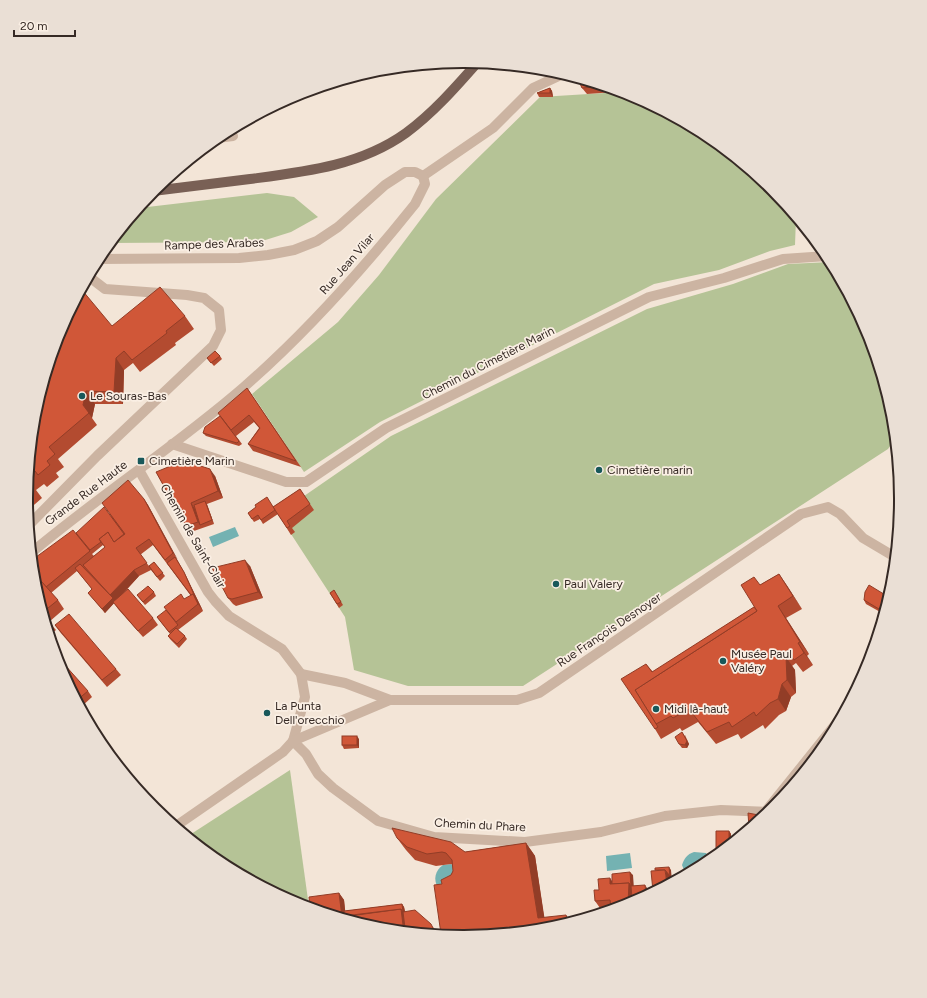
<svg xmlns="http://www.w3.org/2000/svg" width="927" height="998" font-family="Figtree,sans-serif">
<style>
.green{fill:#b5c396}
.water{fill:#74b2b2}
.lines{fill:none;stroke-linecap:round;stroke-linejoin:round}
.minor{stroke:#ccb4a2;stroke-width:10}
.major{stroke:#796055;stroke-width:10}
.wall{fill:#b34b30;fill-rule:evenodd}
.shaded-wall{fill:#923d27}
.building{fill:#d05738;stroke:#923d27}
.poi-dot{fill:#18585a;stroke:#faefe4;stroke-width:1.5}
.labels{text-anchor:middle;stroke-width:3.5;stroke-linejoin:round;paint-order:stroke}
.street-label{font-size:12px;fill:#362a25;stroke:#faefe4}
.poi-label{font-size:12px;fill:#362a25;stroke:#faefe4;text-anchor:start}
.rim{fill:none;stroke:#362a25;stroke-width:2}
</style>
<rect width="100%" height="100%" fill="#f3e5d7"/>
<g class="green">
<polygon points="621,92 631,95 707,135 773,190 796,218 795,245 770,251 719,270 654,284 380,422 304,472 252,394 338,322 379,275 436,199 540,97"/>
<polygon points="267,193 294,197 318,217 291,232 259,242 110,243 139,208"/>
<polygon points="831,262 868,332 893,414 895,439 888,449 523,686 408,686 354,670 345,617 278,514 391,436 647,309 733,284 788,264"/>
<polygon points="290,770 309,907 296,903 220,863 188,836"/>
</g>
<g class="water">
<polygon points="235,527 239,536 213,547 209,537"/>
<path d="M 694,852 L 706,853 L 711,859 L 689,871 L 684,870 L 682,865 C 684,859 687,854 694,852 Z"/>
<polygon points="630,853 632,868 607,871 606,856"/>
<path d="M 451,864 L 459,870 L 438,888 C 433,879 435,871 443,865 Z"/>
</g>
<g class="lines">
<g class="minor">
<polyline points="217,138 233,136"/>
<polyline points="423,176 493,128 533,88 563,74"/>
<polyline points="98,259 239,258 268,255 294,250 317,241 338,227 385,185 405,172 415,172 423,176"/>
<polyline points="172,444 286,482 306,482 386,428 649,297 724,278 783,259 827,256"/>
<polyline points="139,470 208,592 215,601 229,616 282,649 301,674 305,697 293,741 283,752 176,826"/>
<polyline points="29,525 97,456 213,346 221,330 219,310 204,298 187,295 105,289 92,279 90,275"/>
<path d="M 31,553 C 100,495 176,446 244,387 C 307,332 363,269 415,204 L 425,184 L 423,176"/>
<polyline points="301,674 345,683 390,700 517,700 539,693 801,514 828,507 840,514 863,538 895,557"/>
<polyline points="293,741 306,754 318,774 333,788 378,821 434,837 525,842 601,832 665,816 721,810 769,812"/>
<polyline points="293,741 390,700"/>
<polyline points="766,811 839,720"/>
</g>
<path class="major" d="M 153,191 C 186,187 218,183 250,179 C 304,172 360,166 406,133 C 433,113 455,88 477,63"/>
</g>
<g class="wall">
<polygon points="578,79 614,90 615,92 587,94 582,88"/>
<polygon points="550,88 552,91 553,97 539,97 537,93"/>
<polygon points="185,316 194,329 175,343 176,345 140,372 133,363 124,370 123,404 95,404 92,418 97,425 58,459 64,467 56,473 59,477 47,487 44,484 36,490 42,498 27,511 26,499 34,413 112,326"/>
<polygon points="220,356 222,359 214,366 207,358"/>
<polygon points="247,388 301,467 253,451 248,444 259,428 254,422 236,436 242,444 239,446 206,436 203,433"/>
<polygon points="156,472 215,476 223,498 207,504 214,524 191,532 186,526"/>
<polygon points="300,489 314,510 292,528 295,532 291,535 278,514 263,524 260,519 254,522 248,513 273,507"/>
<path d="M 144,499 L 148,505 L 186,576 L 203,611 L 178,630 L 185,636 L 187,639 L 179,648 L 170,639 L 168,636 L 170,634 L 157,617 L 191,596 L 153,545 L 140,555 L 149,566 L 154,562 L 165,576 L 160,581 L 151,570 L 139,576 L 120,597 L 153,618 L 158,625 L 143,637 L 118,609 L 114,603 L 105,613 L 88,593 L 92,589 L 77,571 L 51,593 L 58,600 L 64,609 L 49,622 L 56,630 L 50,635 L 34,584 L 76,533 ZM 103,545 L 105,547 L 94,556 L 92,554 Z"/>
<polygon points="250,566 263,598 236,606 233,604 228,598"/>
<polygon points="779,574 802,609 786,618 809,654 807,656 813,665 803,672 796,663 792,666 795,670 796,693 791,697 786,711 779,715 765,729 763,725 741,739 738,734 716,744 698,722 682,731 680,728 661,739 655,729 646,664 653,672 754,607 760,585"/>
<polygon points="334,590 343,605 339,608 330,593"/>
<polygon points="154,592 156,596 145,605 137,595"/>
<polygon points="887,596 889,598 887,604 882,613 866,604 864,600"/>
<polygon points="55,625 116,669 121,675 107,687 60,632"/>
<polygon points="59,666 88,691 92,697 81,707"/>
<polygon points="685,735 689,744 687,748 682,748 679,744"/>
<polygon points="359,739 359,748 344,749 342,745"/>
<polygon points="729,831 731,834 731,843 719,852 716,849"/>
<polygon points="397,838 465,852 526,843 535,856 544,917 549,928 442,884 451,875 453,871 453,865 451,864 436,866 415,860 406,850"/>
<polygon points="633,875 633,886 647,888 648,894 634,901 633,900 631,903 612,909 611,907 600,908 595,901 612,881"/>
<polygon points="339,893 344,900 345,911 402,904 404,907 405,912 433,927 437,934 378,928 310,908"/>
</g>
<g class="shaded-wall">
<polygon points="550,88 552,91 553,97 550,93"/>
<polygon points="116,358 124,370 123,404 114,392"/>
<polygon points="86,391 95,404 92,418 83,405"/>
<polygon points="210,469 215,476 223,498 218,491"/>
<polygon points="144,499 148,505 178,560 173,553"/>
<polygon points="205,501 207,505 214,524 212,520"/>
<polygon points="191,503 195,509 200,525 198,522"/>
<polygon points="175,557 186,576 203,611 198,604"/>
<polygon points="245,560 250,566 263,598 258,592"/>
<polygon points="134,570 139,576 105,613 102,609 113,598 110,595"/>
<polygon points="779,574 788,587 802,609 793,596"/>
<polygon points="887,596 889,598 887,604 882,613 879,609"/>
<polygon points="778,606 786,618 809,654 800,642"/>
<polygon points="798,643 807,656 813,665 804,653"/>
<polygon points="786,657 795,670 796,693 787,680"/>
<polygon points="782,684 791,697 786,711 778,699"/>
<polygon points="682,732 689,744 687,748 685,745"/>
<polygon points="357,736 359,739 359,748 357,745"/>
<polygon points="729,831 731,834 731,843 729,845"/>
<polygon points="526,843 535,856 546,928 538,918"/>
<polygon points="669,867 671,870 672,881 667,884 665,870"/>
<polygon points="630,872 633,875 634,889 632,898 633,900 633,902 628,904 629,883"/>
<polygon points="610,878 614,884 610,884"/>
<polygon points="645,885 647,888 648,894 646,895"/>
<polygon points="339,893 344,900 346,918 342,917"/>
<polygon points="402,904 404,907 406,916 403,912"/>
<polygon points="401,909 406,916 408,931 403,925"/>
<polygon points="566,915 571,921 568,922"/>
</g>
<g class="building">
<polygon points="578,79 603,86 582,88"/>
<polygon points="550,88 550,93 537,93"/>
<polygon points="160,287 185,316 166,331 167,333 132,360 124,351 116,358 114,392 86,391 83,405 89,413 49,447 55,454 47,461 50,465 38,475 35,471 28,477 34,413 59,331 82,290 112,326"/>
<polygon points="215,351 220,356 211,363 207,358"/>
<polygon points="247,388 296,461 248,444 260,428 249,415 231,430 218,413"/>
<polygon points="220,416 239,441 237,443 203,433 205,427"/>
<polygon points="178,463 191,463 210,469 218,491 191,503 198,522 186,526 156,472"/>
<polygon points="28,479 33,486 27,491"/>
<polygon points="128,480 144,499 173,553 165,560 149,539 136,548 147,563 134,570 110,595 83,565 105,547 99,539 108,532 114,542 125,534 102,503"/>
<polygon points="300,489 310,504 287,521 290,526 287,528 273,507"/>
<polygon points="267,497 275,510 261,520 258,515 252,519 248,513 256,507 255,505"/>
<polygon points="205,501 212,520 200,525 194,505"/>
<polygon points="104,507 124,534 114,542 108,532 99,539 101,542 90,550 76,533"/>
<polygon points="73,530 90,551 46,587 33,572 32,560"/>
<polygon points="175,557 184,572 195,597 193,594 191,595 167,563"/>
<polygon points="245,560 258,592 232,599 228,598 212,568"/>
<polygon points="154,562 163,573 157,577 149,566"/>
<polygon points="80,564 113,598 102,609 88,593 92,589 75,568"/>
<polygon points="33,572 58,600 43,612 34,584"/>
<polygon points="779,574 793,596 778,606 800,642 798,643 804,653 794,660 788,650 783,653 786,657 787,680 782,684 778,699 770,703 756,716 754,712 732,727 729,722 707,732 689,709 673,718 671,716 656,724 635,690 757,611 741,585 754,577 760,585"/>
<polygon points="869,585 887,596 879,609 864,600 865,592"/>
<polygon points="148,586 154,592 143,602 137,595"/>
<polygon points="128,589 153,618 138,631 113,602"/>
<polygon points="334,590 341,602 337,604 330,593"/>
<polygon points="181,594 184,599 193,594 198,604 176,622 164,607"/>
<polygon points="754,607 757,611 635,690 658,727 655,729 621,679 646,664 652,672"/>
<polygon points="166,610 178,625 169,632 157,617"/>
<polygon points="69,614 116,669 102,680 55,625"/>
<polygon points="47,619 53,627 49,631 45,620"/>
<polygon points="176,628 185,636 177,644 168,636"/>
<polygon points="56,655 88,691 77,700 59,666"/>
<polygon points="682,732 687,741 685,745 679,744 675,737"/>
<rect x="342" y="736" width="15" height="9"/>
<polygon points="748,813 764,816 749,828"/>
<polygon points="392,828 451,842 465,852 526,843 538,918 566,915 568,922 549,928 463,936 441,934 434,885 442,884 441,880 451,875 453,871 452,860 446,853 442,852 427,854 407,847 397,838"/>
<polygon points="716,831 729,831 729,845 723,849 716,849"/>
<polygon points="669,867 670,876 665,870 655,870 655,868"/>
<polygon points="665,870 667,884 653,891 651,871"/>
<polygon points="630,872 631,886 629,883 612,884 612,874"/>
<polygon points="610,878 610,884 629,883 628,904 617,907 611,908 610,900 595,901 594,890 599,890 598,879"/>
<polygon points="645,885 646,895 642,897 632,898 631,886"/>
<polygon points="339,893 342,917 401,909 403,925 378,928 310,908 309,897"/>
<polygon points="402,904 403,912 401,909 344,916 344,911"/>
<polygon points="415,910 431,924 436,934 394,930 405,928 403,912"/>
</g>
<g class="poi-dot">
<circle cx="82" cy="396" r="4"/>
<rect x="137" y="457" width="8" height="8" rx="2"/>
<circle cx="599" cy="470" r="4"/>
<circle cx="556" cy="584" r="4"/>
<circle cx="723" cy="661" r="4"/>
<circle cx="656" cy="709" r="4"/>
<circle cx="267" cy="713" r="4"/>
</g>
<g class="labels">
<g class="street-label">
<text transform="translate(214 244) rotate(-2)" y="4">Rampe des Arabes</text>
<text transform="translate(347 264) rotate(-49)" y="4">Rue Jean Vilar</text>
<text transform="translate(488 363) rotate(-27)" y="4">Chemin du Cimetière Marin</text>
<text transform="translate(86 493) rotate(-37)" y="4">Grande Rue Haute</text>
<text transform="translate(193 536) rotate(60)" y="4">Chemin de Saint-Clair</text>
<text transform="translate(609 630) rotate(-34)" y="4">Rue François Desnoyer</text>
<text transform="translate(480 825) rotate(3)" y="4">Chemin du Phare</text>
</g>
<g class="poi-label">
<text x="90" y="400">Le Souras-Bas</text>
<text x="149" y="465">Cimetière Marin</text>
<text x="607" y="474">Cimetière marin</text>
<text x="564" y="588">Paul Valery</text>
<text x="731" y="658">Musée Paul<tspan x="731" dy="14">Valéry</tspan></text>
<text x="275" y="710">La Punta<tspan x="275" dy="14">Dell'orecchio</tspan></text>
<text x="664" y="713">Midi là-haut</text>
</g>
</g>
<path d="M0 0H927V998H0ZM463 68H464A430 430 0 0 1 894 498V500A430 430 0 0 1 464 930H463A430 430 0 0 1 33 500V498A430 430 0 0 1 463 68Z" fill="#eadfd5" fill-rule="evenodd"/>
<path class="rim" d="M463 68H464A430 430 0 0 1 894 498V500A430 430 0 0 1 464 930H463A430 430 0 0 1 33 500V498A430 430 0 0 1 463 68Z"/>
<path d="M14 30v6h61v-6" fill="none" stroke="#362a25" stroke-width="2"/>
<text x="20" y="30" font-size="12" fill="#362a25" stroke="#faefe4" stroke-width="3" paint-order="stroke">20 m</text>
</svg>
